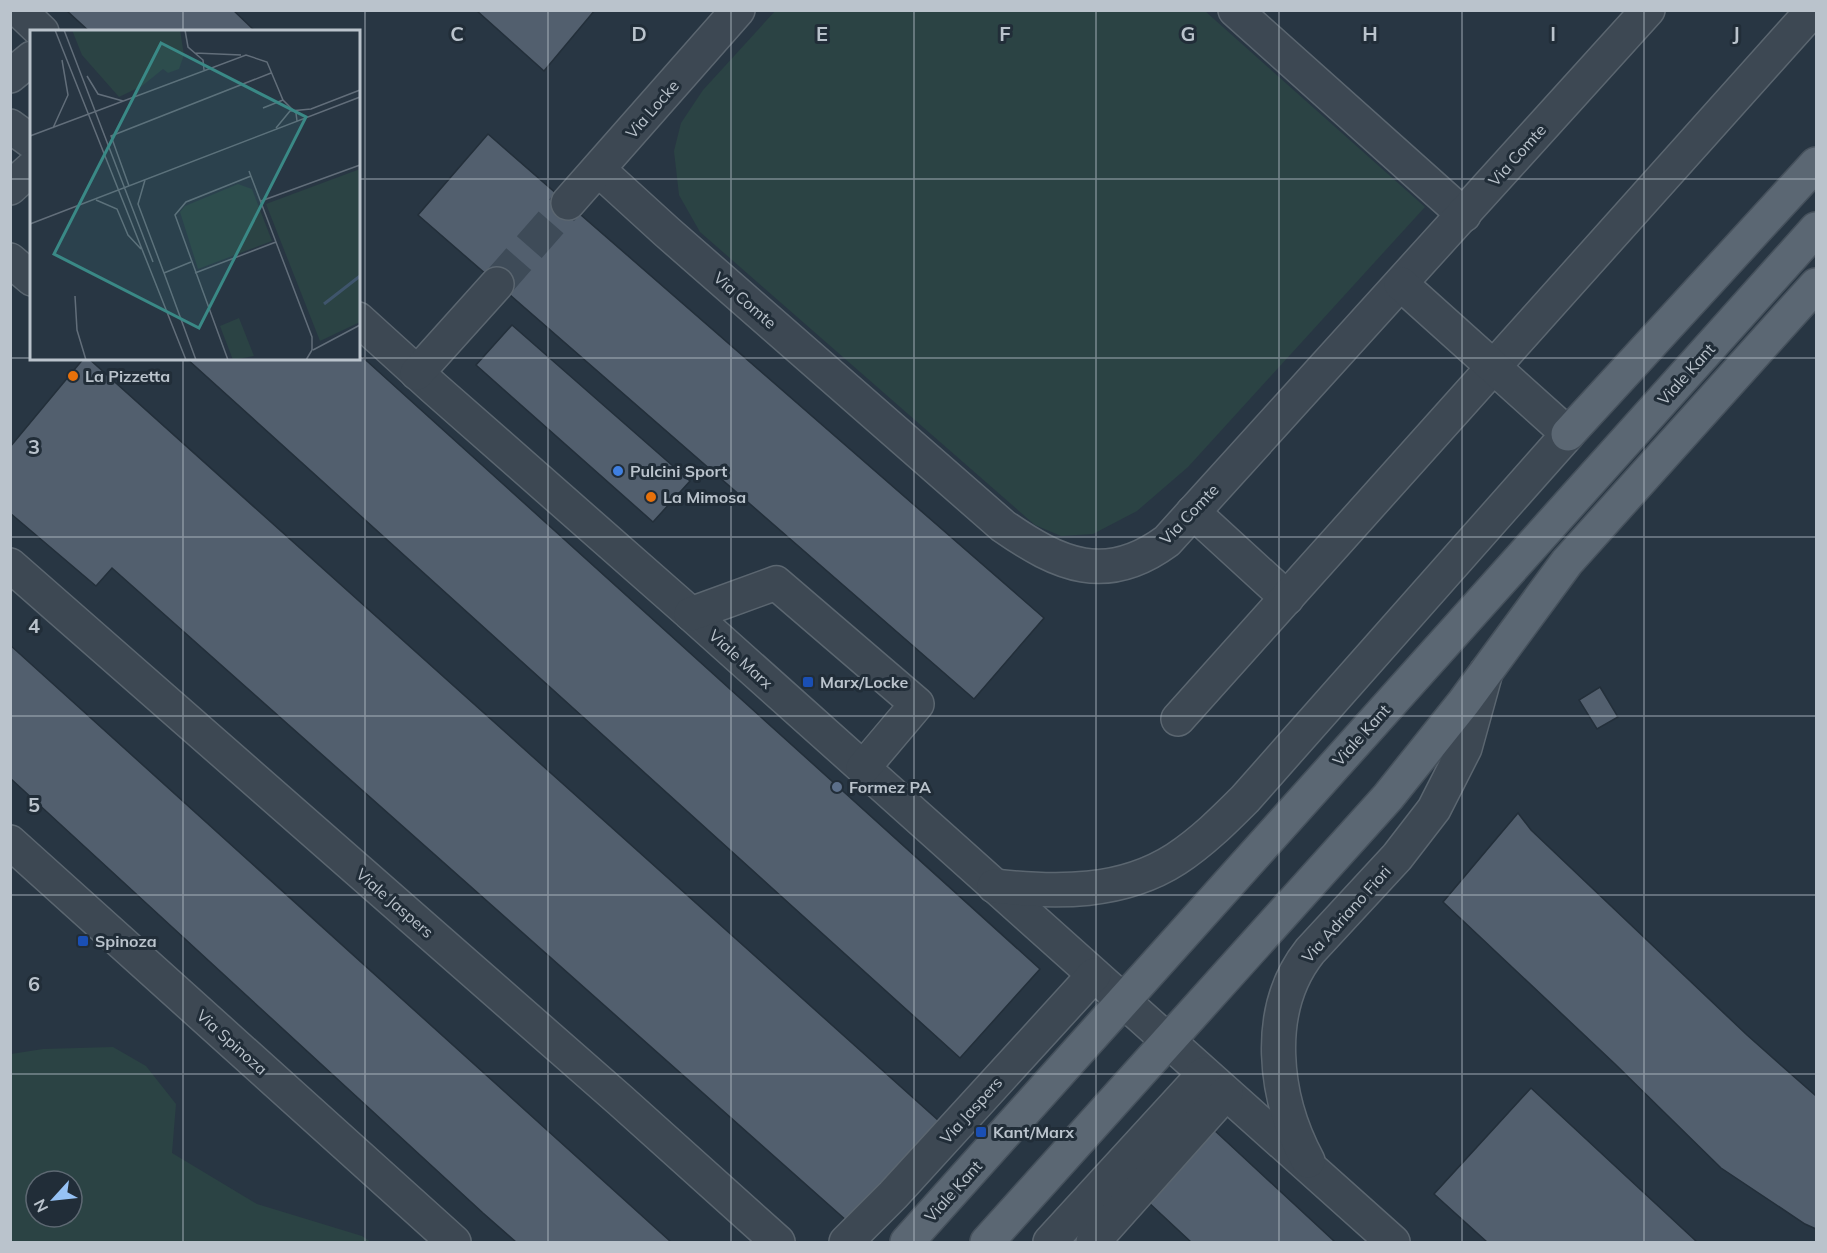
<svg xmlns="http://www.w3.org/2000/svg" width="1827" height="1253" font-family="Mulish,sans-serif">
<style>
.green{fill:#2b4344;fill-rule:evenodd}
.building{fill:#525f6e;stroke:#232f3a;stroke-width:1.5}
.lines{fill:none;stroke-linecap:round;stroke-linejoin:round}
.minor-tunnel{stroke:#3e4b58;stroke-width:33;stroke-dasharray:33 16;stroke-linecap:butt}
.minor-casing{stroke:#5b6670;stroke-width:36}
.major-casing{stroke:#46515c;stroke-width:36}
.minor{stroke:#3d4853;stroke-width:33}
.major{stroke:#5b6773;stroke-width:33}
.grid{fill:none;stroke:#bac3cc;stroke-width:1.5;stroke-opacity:0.55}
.food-dot{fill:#e8710a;stroke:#212d38;stroke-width:2}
.shop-dot{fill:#3f7fe0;stroke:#212d38;stroke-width:2}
.transit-dot{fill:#1a4fb4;stroke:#212d38;stroke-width:2}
.service-dot{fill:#5c6f8a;stroke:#212d38;stroke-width:2}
.labels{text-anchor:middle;stroke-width:6;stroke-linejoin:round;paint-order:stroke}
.street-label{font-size:16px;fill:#bac3cc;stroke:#212d38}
.poi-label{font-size:16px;font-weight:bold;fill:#bac3cc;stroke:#212d38;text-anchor:start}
.inset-river{fill:none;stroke:#3f556c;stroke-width:3}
.inset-road{fill:none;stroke:#626e7a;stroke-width:1.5}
.view{fill:#3a8986;fill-opacity:0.15;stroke:#3a8986;stroke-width:3}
.inset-edge{fill:none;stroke:#bac3cc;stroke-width:3}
.grid-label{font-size:20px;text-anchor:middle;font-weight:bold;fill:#bac3cc;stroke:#212d38;stroke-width:6;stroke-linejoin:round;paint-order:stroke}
</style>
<rect width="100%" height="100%" fill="#283643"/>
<g class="green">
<polygon points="776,10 1205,11 1425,207 1188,467 1137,511 1093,534 1061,536 1035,525 700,232 679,195 674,151 681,123 703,90"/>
<path d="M 113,1047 L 146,1066 L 176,1104 L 172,1153 L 257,1204 L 362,1236 L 371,1242 L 11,1242 L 11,1054 L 43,1049 ZM 36,1181 L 72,1181 L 72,1217 L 36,1217 Z"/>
</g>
<g class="building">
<polygon points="66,10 233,10 256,32 90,32"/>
<polygon points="476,10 595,10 544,71"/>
<polygon points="488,134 1044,618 974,699 418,215"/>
<polygon points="512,325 690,481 653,522 476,365"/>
<polygon points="358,353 1040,969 960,1058 186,358 358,358"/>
<polygon points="84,358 88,358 939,1121 847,1221 112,568 96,586 10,513 10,447"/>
<polygon points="10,645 671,1242 516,1242 483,1213 10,778"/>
<polygon points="1600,687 1618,717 1597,729 1579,700"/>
<polygon points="1518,813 1531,830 1747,1035 1816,1096 1816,1229 1805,1224 1721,1168 1615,1064 1443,902"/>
<polygon points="1531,1088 1697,1242 1487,1242 1434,1194"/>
<polygon points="1213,1129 1335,1242 1191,1242 1147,1201"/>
</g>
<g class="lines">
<polyline class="minor-tunnel" points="497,284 568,203"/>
<defs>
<g id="minor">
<polyline points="19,10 42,32"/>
<polyline points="1235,10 1464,215"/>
<polyline points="10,76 32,58"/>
<polyline points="10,126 32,142"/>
<path d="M 599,170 L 667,232 L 1003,526 C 1059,565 1106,586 1167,541 L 1648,10"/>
<polyline points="10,188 32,168"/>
<polyline points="568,203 738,10"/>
<polyline points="10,260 32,279"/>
<polyline points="358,319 434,388 691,614 1393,1242"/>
<polyline points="417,373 497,284"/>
<polyline points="1193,512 1287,598"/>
<polyline points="10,565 620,1100 778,1242"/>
<polyline points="691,614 776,583 917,704 863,768"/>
<polyline points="1178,719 1813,10"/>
<polyline points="10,842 454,1242"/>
<path d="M 994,886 C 1056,893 1122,894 1176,859 C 1202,842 1224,820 1245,799 L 1568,434 L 1401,284"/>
<path d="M 1308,1161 C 1274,1098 1263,1010 1310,951 L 1397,857 L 1434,809 L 1465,748 L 1486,672"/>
<polyline points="846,1242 893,1195 1094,975"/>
<polyline points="1050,1242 1204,1074"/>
<polyline points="1093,1242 1226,1093"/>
</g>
<g id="major">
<polyline points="1568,434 1816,164"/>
<polyline points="907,1242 1816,229"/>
<polyline points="987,1242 1388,797 1464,702 1567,562 1816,285"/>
</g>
</defs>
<use href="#minor" class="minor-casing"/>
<use href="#major" class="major-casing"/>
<use href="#minor" class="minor"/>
<use href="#major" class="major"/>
</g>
<path class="grid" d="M 183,10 L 183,32M 365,10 L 365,1242M 548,10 L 548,1242M 731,10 L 731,1242M 914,10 L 914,1242M 1096,10 L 1096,1242M 1279,10 L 1279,1242M 1462,10 L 1462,1242M 1644,10 L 1644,1242M 10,179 L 32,179M 358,179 L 1816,179M 10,358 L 32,358M 183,358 L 183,1242M 358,358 L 1816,358M 10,537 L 1816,537M 10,716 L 1816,716M 10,895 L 1816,895M 10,1074 L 1816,1074"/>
<g class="food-dot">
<circle cx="73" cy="376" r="6"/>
<circle cx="651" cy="497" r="6"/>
</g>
<circle class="shop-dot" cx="618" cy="471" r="6"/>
<g class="transit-dot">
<rect x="802" y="676" width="12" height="12" rx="3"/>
<rect x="77" y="935" width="12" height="12" rx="3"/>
<rect x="975" y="1126" width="12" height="12" rx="3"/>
</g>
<circle class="service-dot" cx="837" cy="787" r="6"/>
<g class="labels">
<g class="street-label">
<text transform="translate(652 109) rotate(-49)" y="6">Via Locke</text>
<text transform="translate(1517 155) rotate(-48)" y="6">Via Comte</text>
<text transform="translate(745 300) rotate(41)" y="6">Via Comte</text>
<text transform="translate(1686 374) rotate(-48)" y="6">Viale Kant</text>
<text transform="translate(1189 514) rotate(-46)" y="6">Via Comte</text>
<text transform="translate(741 659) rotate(42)" y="6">Viale Marx</text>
<text transform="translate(1361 735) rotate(-48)" y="6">Viale Kant</text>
<text transform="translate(395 903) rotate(41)" y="6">Viale Jaspers</text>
<text transform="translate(1346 914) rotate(-48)" y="6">Via Adriano Fiori</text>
<text transform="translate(232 1042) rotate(42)" y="6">Via Spinoza</text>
<text transform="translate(971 1110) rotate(-48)" y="6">Via Jaspers</text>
<text transform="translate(953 1191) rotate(-48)" y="6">Viale Kant</text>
</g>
<g class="poi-label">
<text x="85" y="382">La Pizzetta</text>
<text x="630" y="477">Pulcini Sport</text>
<text x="663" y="503">La Mimosa</text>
<text x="820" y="688">Marx/Locke</text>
<text x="849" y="793">Formez PA</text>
<text x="95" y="947">Spinoza</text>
<text x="993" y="1138">Kant/Marx</text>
</g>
</g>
<g transform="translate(30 30)">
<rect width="330" height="330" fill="#283643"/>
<path d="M 42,0 L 150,0 L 154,25 L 149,39 L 138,43 L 133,39 L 112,56 L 89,67 L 52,25 ZM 330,139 L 330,292 L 290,311 L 236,174 ZM 208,154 L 222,159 L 242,211 L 168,239 L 150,182 L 155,176 ZM 209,288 L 224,326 L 203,330 L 190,296 Z" fill="#2b4344"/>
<path class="inset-river" d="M 294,274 L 330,246"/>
<path class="inset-road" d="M 25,0 L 156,330M 34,0 L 123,232M 155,0 L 158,17 L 173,30 L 174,40M 165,23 L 211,25M 57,46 L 68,64 L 93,71M 233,78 L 253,70M 23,98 L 38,65 L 32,30M 246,98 L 260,81 L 281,79 L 330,60M 0,106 L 216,25 L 237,32 L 253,70 L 266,83 L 267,91M 219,141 L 282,307 L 282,320 L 276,330M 115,150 L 108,174 L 134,243 L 161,232M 99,156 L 81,106 L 241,43M 66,170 L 87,179 L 98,205 L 111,219M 231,171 L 330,135M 0,194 L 330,67M 134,243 L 166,330M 165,243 L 246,212M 45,266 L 47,300 L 56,330M 283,320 L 330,295M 198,330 L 145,185 L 156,172 L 221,146"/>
<path class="view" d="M 131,13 L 276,87 L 169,298 L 24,224 Z"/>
<rect width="330" height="330" class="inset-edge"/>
</g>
<g class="grid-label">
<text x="457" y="41">C</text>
<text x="639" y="41">D</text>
<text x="822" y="41">E</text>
<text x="1005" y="41">F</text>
<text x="1188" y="41">G</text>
<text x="1370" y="41">H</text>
<text x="1553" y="41">I</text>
<text x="1736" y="41">J</text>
<text x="34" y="454">3</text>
<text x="34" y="633">4</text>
<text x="34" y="812">5</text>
<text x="34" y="991">6</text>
</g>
<rect width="1827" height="1253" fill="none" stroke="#bac3cc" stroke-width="24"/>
<g transform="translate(54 1199) rotate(243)"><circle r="28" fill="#212d38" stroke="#5e6973" stroke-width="1.5"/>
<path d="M0-4.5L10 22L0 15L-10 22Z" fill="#96c2f5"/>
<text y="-9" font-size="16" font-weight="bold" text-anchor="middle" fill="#bac3cc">N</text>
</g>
</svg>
